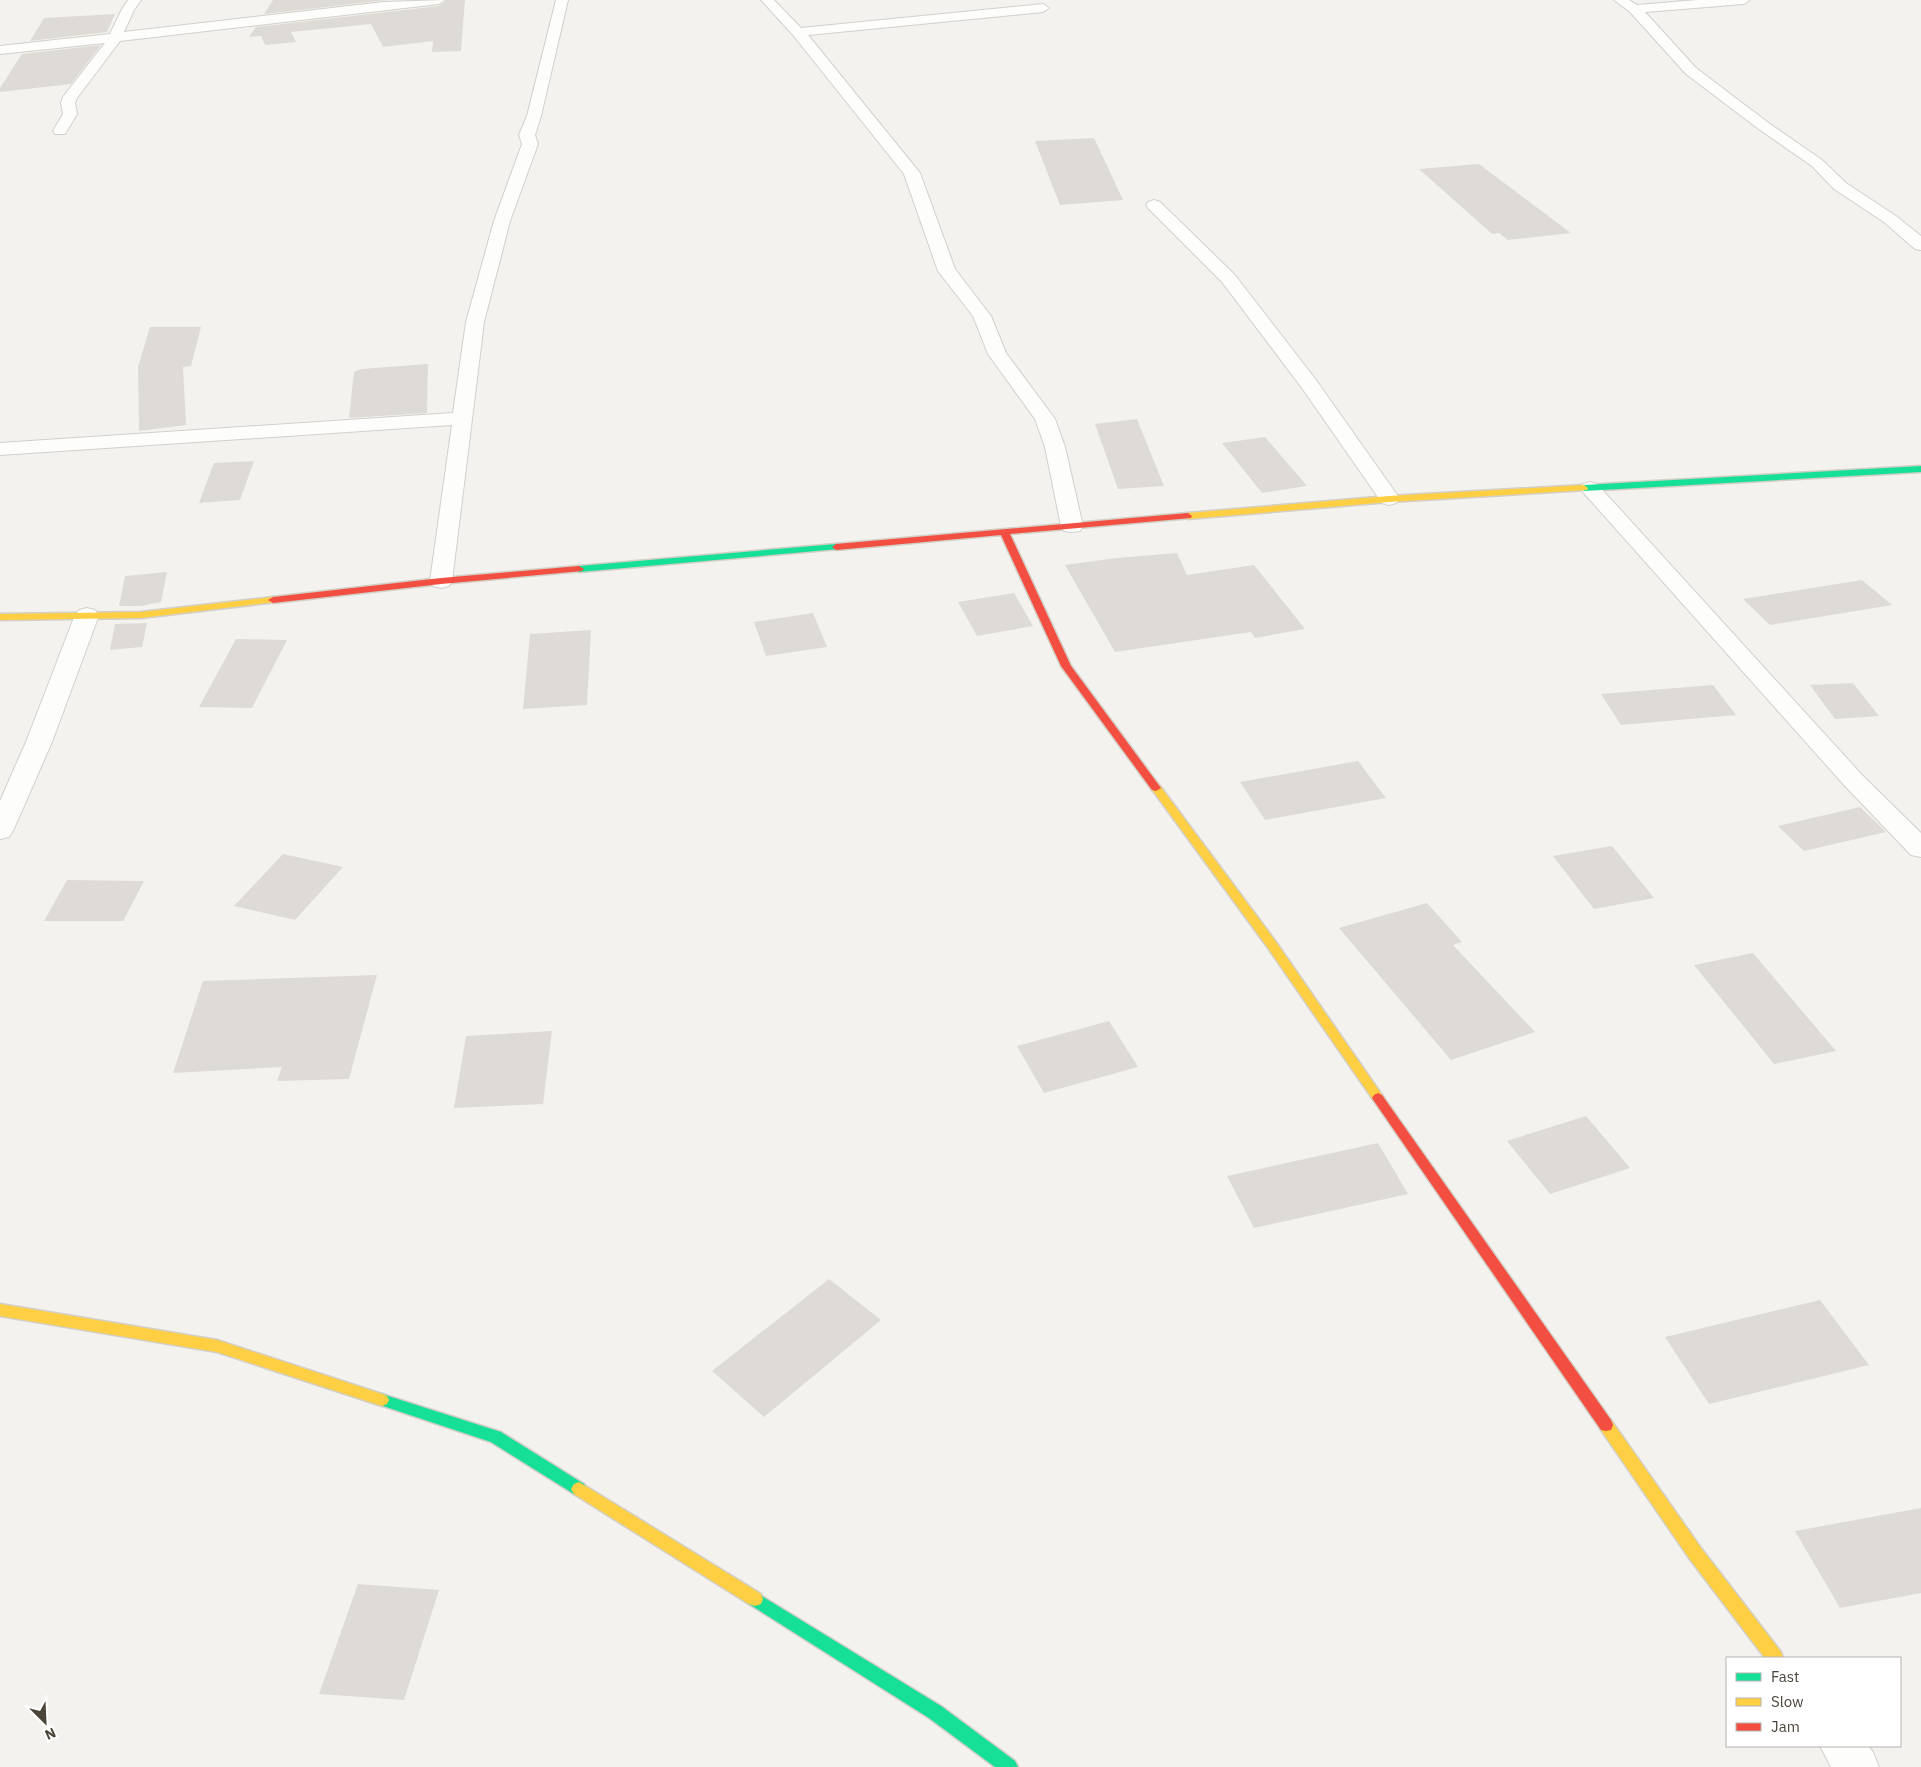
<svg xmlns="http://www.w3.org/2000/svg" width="1921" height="1767" font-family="'IBM Plex Sans',sans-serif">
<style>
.building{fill:#dedbd6}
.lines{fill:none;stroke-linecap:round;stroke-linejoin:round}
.street-casing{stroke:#d2d0cb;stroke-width:2}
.fast-casing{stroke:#d3cfc5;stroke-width:3}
.slow-casing{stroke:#d3cfc5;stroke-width:3}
.jam-casing{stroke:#d3cfc5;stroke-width:3}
.street{fill:#fdfdfc;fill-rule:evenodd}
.fast{fill:#16e098;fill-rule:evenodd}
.slow{fill:#ffcf43;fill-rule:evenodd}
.jam{fill:#f24e42;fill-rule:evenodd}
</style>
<rect width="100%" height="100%" fill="#f4f2ee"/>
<g class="building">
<polygon points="273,0 388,0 264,14"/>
<polygon points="447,0 465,0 461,51 432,52 433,41 383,47 371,24 291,32 296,42 265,45 261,36 249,37 256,27 439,6"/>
<polygon points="115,14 107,32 30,41 44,18"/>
<polygon points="101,45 71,84 0,92 0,88 22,54"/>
<polygon points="1094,138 1123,200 1060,205 1035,141"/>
<polygon points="1479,164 1571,233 1508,240 1499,233 1492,234 1419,169"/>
<polygon points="150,327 201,327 191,366 183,367 186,425 139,431 138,367"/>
<polygon points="428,364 427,413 349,418 354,372 361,369"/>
<polygon points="1137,419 1164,486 1118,489 1095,424"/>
<polygon points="1265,437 1307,486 1262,493 1222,443"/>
<polygon points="254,461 240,500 199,503 214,463"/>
<polygon points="1177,553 1187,575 1254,565 1305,629 1255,638 1251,632 1115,652 1065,565 1117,558"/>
<polygon points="167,572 161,602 141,606 119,606 125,576"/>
<polygon points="1862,580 1892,605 1770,625 1743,599"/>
<polygon points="1014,593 1033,626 977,636 958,602"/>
<polygon points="813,613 827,647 766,656 754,622"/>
<polygon points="147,623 142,647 110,650 115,624"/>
<polygon points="591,630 587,705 523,709 530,634"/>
<polygon points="236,639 287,640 252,708 199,707"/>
<polygon points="1853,683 1879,716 1835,719 1810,685"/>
<polygon points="1713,685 1736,715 1621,725 1601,694"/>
<polygon points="1358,761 1386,798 1265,820 1240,782"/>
<polygon points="1860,807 1886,832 1804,851 1778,826"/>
<polygon points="1612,846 1654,898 1594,909 1553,856"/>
<polygon points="283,854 343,867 295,920 234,906"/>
<polygon points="67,880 144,881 123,921 44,921"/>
<polygon points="1427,903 1462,942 1453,945 1535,1032 1451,1060 1339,928"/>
<polygon points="1753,953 1836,1051 1774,1064 1694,965"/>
<polygon points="377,975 349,1079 277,1081 282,1067 173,1073 203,981"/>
<polygon points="1109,1021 1138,1067 1044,1093 1017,1046"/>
<polygon points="552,1031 543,1104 454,1108 466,1036"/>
<polygon points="1586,1116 1630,1168 1550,1194 1507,1141"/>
<polygon points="1378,1143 1408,1194 1254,1228 1227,1176"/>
<polygon points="829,1279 881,1320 764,1417 712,1371"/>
<polygon points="1820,1300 1869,1365 1709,1404 1665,1337"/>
<polygon points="1921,1508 1921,1593 1840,1608 1795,1531"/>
<polygon points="358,1584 439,1590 404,1700 319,1694"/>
</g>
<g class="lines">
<defs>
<g id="street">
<polygon points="128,0 141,0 134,10 124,32 384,2 445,0 439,4 120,41 77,98 75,103 77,114 65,134 55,134 53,131 63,114 61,103 63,97 105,43 0,54 0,46 110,34 122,9"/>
<polygon points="556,0 568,0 541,116 535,135 538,144 510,221 484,322 452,581 449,586 441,588 433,586 430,581 452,425 0,455 0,443 453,413 466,322 494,221 522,144 519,135 527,116"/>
<polygon points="761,0 774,0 801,28 1043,4 1049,8 1043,12 808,35 920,173 955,269 991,316 1006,353 1055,419 1065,447 1083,526 1080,531 1072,532 1064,531 1061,526 1045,447 1035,419 988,354 973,316 938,271 904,174 793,35"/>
<polygon points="1614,0 1629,0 1637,5 1697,0 1750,0 1744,4 1645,12 1696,68 1770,124 1822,160 1846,183 1896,216 1921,236 1921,250 1915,249 1884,222 1834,189 1812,166 1760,130 1686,74 1630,12"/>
<polygon points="1154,200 1160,202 1234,274 1316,380 1400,499 1396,503 1389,505 1382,503 1302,388 1222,282 1148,208 1146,205 1148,202"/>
<polygon points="1590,482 1597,484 1862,775 1921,833 1921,857 1911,855 1844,785 1583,492 1580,488 1583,484"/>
<polygon points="87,608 95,610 99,615 52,742 13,831 9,837 0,839 0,801 26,742 75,615 79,610"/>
<polygon points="1820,1746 1868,1746 1873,1752 1879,1767 1831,1767"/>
</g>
<g id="fast">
<polygon points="1921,466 1921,472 1584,491 1580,488 1584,485"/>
<polygon points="836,544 840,547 839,549 579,572 574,569 579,566"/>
<polygon points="382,1394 501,1432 584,1484 587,1489 584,1494 579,1496 574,1494 491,1442 377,1404 375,1400 377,1396"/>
<polygon points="755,1592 941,1706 1015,1761 1018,1767 995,1767 929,1718 749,1604 747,1599 749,1594"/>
</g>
<g id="slow">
<polygon points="1584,485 1588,488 1587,490 1389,502 1188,519 1184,516 1188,513 1389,496"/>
<polygon points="273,597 276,598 276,602 141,618 0,620 0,614 141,612"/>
<polygon points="1156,785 1160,786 1276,942 1382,1095 1384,1098 1382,1101 1374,1101 1268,948 1151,788"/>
<polygon points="0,1304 217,1340 382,1394 387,1396 389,1400 387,1404 382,1406 217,1352 0,1316"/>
<polygon points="1606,1419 1611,1420 1701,1548 1781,1652 1783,1658 1765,1658 1689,1558 1601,1430 1599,1425 1601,1420"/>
<polygon points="579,1482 761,1594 763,1599 761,1604 755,1606 749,1604 574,1494 571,1489 574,1484"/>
</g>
<g id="jam">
<polygon points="1188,513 1192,516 1191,518 1010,534 1071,666 1161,788 1156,791 1152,790 1061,666 1001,535 836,550 832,547 836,544"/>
<polygon points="579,566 584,569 582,571 441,584 273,603 268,600 273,597 441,578"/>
<polygon points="1378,1093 1382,1095 1611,1420 1613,1425 1611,1430 1606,1431 1601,1430 1374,1101 1372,1098 1374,1095"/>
</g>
</defs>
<use href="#street" class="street-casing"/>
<use href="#fast" class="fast-casing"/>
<use href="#slow" class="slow-casing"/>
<use href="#jam" class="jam-casing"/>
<use href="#street" class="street"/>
<use href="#fast" class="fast"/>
<use href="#slow" class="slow"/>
<use href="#jam" class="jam"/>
</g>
<rect x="1726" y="1657" width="175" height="90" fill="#ffffff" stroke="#b7b4b0"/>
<rect x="1736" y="1673" width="25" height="8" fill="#16e098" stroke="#b7b4b0"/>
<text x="1771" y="1682" font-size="15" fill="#4b4439">Fast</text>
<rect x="1736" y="1698" width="25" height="8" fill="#ffcf43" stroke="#b7b4b0"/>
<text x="1771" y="1707" font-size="15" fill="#4b4439">Slow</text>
<rect x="1736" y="1723" width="25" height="8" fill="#f24e42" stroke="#b7b4b0"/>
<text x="1771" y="1732" font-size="15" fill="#4b4439">Jam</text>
<g transform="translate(45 1722) rotate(156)" stroke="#ffffff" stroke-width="4" paint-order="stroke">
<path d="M0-4L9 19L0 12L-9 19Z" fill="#4b4439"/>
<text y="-8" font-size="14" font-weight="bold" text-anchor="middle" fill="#4b4439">N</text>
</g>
</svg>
